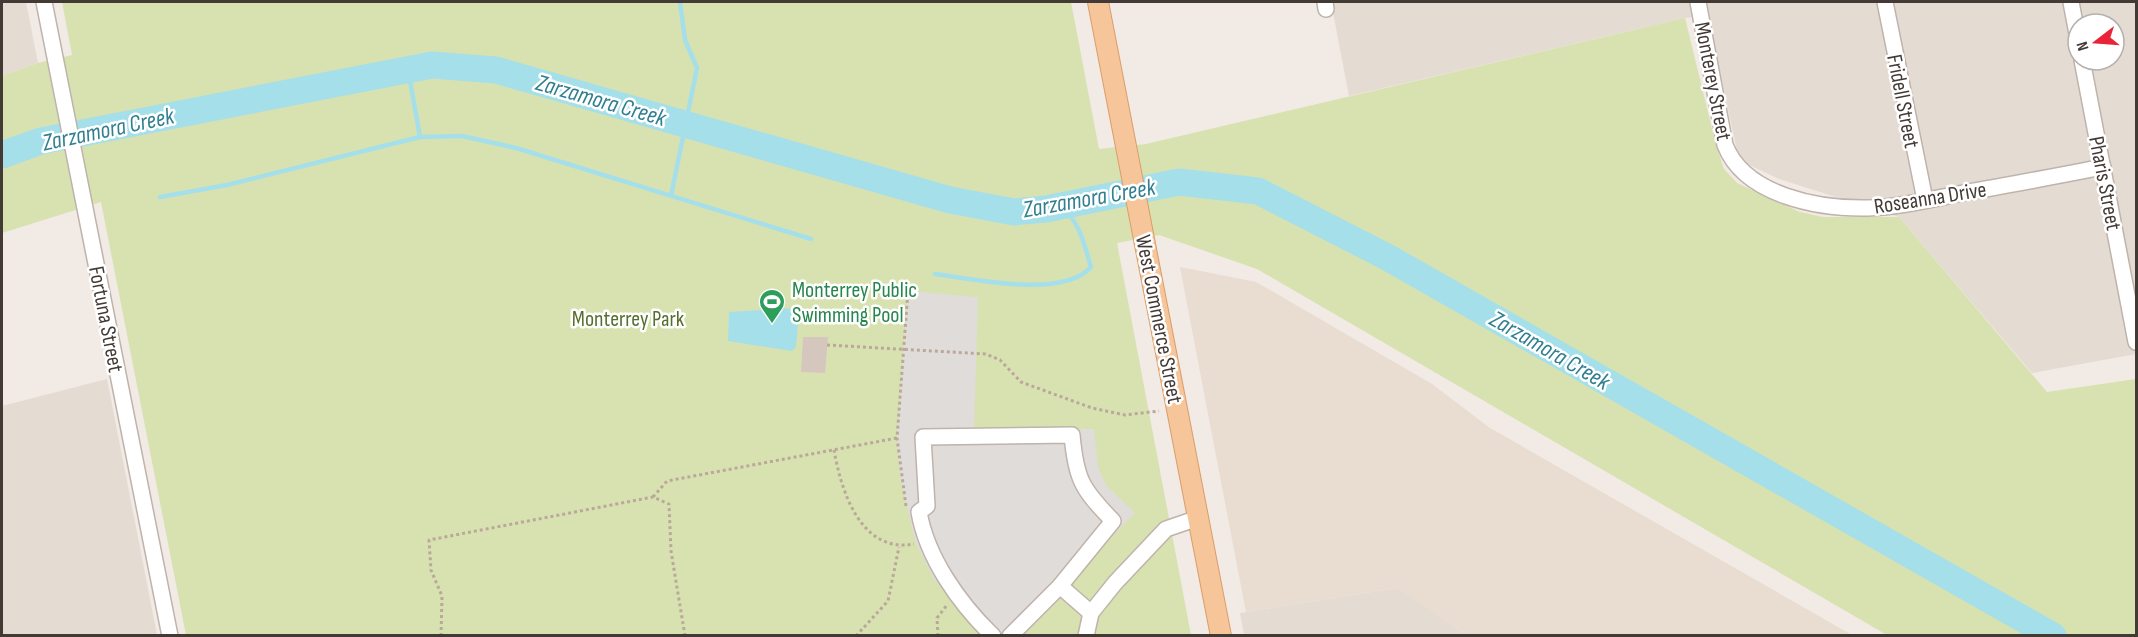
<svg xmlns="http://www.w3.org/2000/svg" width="2138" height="637" font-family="'Sofia Sans Condensed',sans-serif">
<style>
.residential{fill:#e4dbd3;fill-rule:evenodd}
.education{fill:#e9dcd0}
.green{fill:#d8e2b0}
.parking{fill:#dfdcda}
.water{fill:#a5dfea}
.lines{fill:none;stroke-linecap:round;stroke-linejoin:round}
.stream{stroke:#a5dfea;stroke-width:4.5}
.river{stroke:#a5dfea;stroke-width:27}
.building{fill:#d5c6be}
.minor-casing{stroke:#bfb3ab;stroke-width:18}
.major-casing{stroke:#da9d6a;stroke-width:22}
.path{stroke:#bca89b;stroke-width:3;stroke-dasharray:3 3;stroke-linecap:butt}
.minor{stroke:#fff;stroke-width:15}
.major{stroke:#f6c599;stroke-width:20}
.labels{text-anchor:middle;stroke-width:5;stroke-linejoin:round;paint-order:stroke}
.street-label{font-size:22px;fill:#433a35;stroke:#fff}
.leisure-label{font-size:22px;fill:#27864d;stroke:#fff;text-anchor:start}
.park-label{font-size:22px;fill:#576f2d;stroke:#fff}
.water-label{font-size:24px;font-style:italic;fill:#317f90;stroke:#fff}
</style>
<rect width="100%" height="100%" fill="#f1eae5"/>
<g class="residential">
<polygon points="2,2 26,2 38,63 2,76"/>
<path d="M 1331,2 L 2136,2 L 2136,354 L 2032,373 L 1899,217 L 1779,179 L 1739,160 L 1708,16 L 1685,18 L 1349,96 ZM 2078,24 L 2114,24 L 2114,60 L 2078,60 Z"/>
<polygon points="107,379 157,635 2,635 2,406"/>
<polygon points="1397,588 1466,635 1244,635 1240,613"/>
</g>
<polygon class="education" points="1180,267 1256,282 1432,384 1490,428 1852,635 1466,635 1396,588 1246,612"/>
<polygon class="green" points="62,2 1071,2 1099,149 1146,144 1685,18 1716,145 1724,169 1737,183 1800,212 1823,217 1899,217 2047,392 2136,379 2136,635 1887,635 1257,269 1159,235 1117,243 1191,635 186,635 101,202 2,233 2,76 38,63 72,55"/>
<polygon class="parking" points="908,291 978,297 974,429 1094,429 1098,467 1106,485 1135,513 1015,635 980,635 934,579 916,544 900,478 897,438"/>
<polygon class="water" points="794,308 799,312 796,347 792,351 728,341 729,312"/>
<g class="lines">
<g class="stream">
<polyline points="408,69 420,137"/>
<polyline points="671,196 697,68 685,40 680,2"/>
<polyline points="160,197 227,185 420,137 462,136 516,148 811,239"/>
<path d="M 935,274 C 973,279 1063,299 1091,267 C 1084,244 1080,220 1059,206"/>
</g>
<polyline class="river" points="2,155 41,141 432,65 496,70 950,200 1014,212 1046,209 1179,182 1258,191 1387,257 2053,636"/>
</g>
<polygon class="building" points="803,337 828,337 825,373 801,372"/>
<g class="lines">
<defs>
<g id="minor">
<polyline points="44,2 170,636"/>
<polyline points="1325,2 1326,9"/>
<path d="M 1698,2 L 1725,145 C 1745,196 1819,209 1868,208 C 1900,207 1932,199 1963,193 C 2010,185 2056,176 2103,167"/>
<polyline points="1885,2 1925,200"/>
<polyline points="2071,2 2078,39"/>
<polyline points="2082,60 2136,342"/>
<polyline points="1060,586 1091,613"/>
<path d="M 993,636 C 959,603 927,558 919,512 L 927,506 L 923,437 L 1072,435 C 1076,480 1082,489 1113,521 L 1060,586 L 1010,636"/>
<polyline points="1086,636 1091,613 1115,583 1166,529 1198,518"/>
</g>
<polyline id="major" points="1098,2 1221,636"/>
</defs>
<use href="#minor" class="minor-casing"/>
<use href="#major" class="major-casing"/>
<g class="path">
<polyline points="827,345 986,354 1000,360 1021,382 1092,408 1125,415 1159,411"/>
<path d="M 834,450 C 841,491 861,554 914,544"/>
<polyline points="653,497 667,481 897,438"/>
<polyline points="906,506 897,438 908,291"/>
<polyline points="441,636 442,596 431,570 429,540 653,497 669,504 671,551 685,636"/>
<polyline points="856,636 888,601 899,547"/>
<polyline points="938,636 937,618 947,605"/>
</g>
<use href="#minor" class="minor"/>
<use href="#major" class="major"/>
</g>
<defs>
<symbol id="stadium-pin" viewBox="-11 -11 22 30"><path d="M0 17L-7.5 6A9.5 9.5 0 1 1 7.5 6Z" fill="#2e9e5b" stroke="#fff"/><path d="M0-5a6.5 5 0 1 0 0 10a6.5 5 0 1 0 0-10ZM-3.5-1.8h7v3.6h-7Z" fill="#fff"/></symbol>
</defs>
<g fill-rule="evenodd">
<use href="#stadium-pin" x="757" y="287" width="30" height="40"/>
</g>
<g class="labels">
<g class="street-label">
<text transform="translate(1714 81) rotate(79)" y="8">Monterey Street</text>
<text transform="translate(1904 101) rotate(79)" y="8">Fridell Street</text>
<text transform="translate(2106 183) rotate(79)" y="8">Pharis Street</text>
<text transform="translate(1930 197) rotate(-9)" y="8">Roseanna Drive</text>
<text transform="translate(107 319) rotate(79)" y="8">Fortuna Street</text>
<text transform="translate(1160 319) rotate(79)" y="8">West Commerce Street</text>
</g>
<g class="leisure-label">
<text x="792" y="297">Monterrey Public<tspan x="792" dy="25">Swimming Pool</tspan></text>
</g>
<g class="park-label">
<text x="628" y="326">Monterrey Park</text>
</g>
<g class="water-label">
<text transform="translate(601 100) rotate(16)" y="8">Zarzamora Creek</text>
<text transform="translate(108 129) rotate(-12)" y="8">Zarzamora Creek</text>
<text transform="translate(1089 198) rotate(-10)" y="8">Zarzamora Creek</text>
<text transform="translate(1550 350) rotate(30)" y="8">Zarzamora Creek</text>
</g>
</g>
<rect width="2138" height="637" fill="none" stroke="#433a35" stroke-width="6"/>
<g transform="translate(2096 42) rotate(253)"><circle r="28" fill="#ffffff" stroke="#b4b0ae" stroke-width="1.5"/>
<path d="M0-4.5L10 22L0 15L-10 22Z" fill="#e92437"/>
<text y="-9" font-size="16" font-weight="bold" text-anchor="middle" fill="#433a35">N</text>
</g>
</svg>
